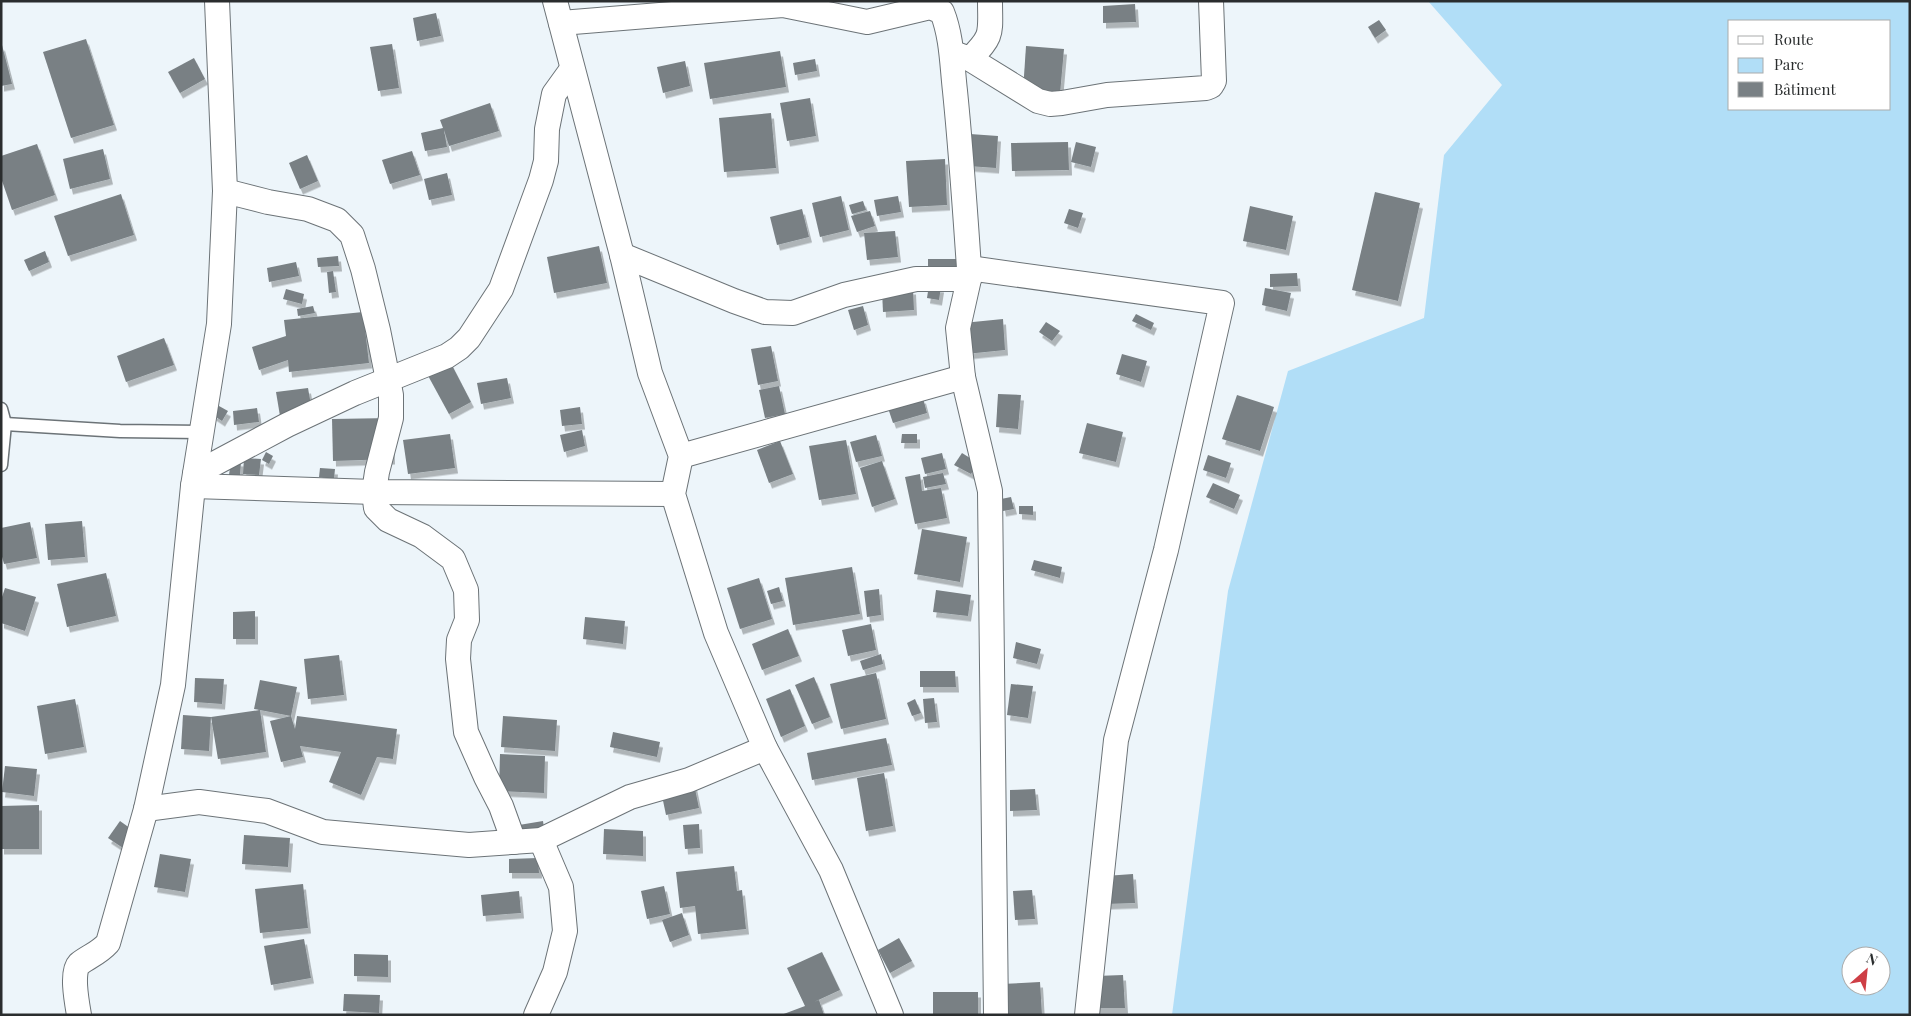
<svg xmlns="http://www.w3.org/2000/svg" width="1911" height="1016" font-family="'Playfair Display',serif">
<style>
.green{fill:#b1def7;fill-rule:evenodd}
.building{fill:#798084;filter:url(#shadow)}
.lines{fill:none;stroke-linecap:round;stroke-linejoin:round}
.lane-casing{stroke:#6c7377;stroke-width:15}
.street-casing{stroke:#6c7377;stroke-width:26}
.lane{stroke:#fff;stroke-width:12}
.street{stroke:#fff;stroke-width:24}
</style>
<defs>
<filter id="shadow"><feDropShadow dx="3" dy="5.5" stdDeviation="0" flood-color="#0004"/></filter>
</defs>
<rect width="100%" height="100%" fill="#edf5fa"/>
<path class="green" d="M 1428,1 L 1910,1 L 1910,1015 L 1172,1015 L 1228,591 L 1288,371 L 1424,318 L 1444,155 L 1502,85 ZM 1730,21 L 1890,21 L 1890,109 L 1730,109 ZM 1851,956 L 1881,956 L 1881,986 L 1851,986 Z"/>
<g class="building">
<polygon points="1135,4 1136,22 1103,23 1103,6"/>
<polygon points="436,13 441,36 417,41 413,18"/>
<polygon points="1379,20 1386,30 1375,38 1368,27"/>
<polygon points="86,39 114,125 71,138 43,52"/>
<polygon points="392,44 399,88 378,91 370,47"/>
<polygon points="2,45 12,84 1,86 1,46"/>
<polygon points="1026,46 1064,49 1060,94 1023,91"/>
<polygon points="780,51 786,87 710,99 704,63"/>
<polygon points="194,58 205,79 180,93 168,72"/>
<polygon points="815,59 817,71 795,75 793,63"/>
<polygon points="685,61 690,86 663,93 657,67"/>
<polygon points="810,98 816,136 787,141 780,103"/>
<polygon points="490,103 499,131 449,146 444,130 447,147 425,151 421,133 443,128 440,120"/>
<polygon points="771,113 776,168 724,172 719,118"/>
<polygon points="970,134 998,136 996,168 968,166"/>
<polygon points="1068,142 1069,170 1012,171 1011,143"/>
<polygon points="1076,142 1096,147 1091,167 1071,162"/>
<polygon points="37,144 55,195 12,210 1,178 1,156"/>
<polygon points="103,149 110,179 70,189 63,159"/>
<polygon points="412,151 420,175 390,184 382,160"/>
<polygon points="307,155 318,181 300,189 289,163"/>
<polygon points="945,159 947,205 909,207 906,161"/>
<polygon points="447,173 452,195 429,200 424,179"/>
<polygon points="1375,192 1420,203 1398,301 1352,290"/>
<polygon points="121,194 134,235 68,256 54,216"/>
<polygon points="841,196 849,230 820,237 812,203"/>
<polygon points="898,196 901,212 877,216 874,200"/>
<polygon points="863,201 866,210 852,214 849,205"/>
<polygon points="1250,206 1293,216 1286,250 1243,241"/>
<polygon points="802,209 809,237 777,245 770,217"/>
<polygon points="1069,209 1083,213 1078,228 1064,223"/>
<polygon points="870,211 875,226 857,232 851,216"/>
<polygon points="895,231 898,257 867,260 864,233"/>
<polygon points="599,246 607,283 554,293 547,257"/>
<polygon points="45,251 49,262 29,271 24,260"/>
<polygon points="338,256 339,266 318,267 317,258"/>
<rect x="928" y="259" width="32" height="17"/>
<polygon points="296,262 299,276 269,282 267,268"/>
<polygon points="333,271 336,292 329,293 327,272"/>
<polygon points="1297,273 1298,286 1270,287 1270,274"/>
<polygon points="929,285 941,287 939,300 927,298"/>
<polygon points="1265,288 1291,293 1287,311 1262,305"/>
<polygon points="286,289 304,294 302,304 283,299"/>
<polygon points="913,289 914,310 883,312 882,291"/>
<polygon points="313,306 315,313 298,316 297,309"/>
<polygon points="863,306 868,325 854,330 848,310"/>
<polygon points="363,312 369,363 289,372 288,360 259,370 252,347 286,336 284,320"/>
<polygon points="1136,314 1154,323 1151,330 1132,321"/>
<polygon points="1003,319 1005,350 966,354 963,323"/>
<polygon points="1046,322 1060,331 1052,341 1039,332"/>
<polygon points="164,338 174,365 126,382 117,356"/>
<polygon points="442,346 471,402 449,414 419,359"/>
<polygon points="771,346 778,381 758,385 751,349"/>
<polygon points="1122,354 1147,361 1141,382 1116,374"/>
<polygon points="507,378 511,398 481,404 477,383"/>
<polygon points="779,386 785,414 765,418 759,390"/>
<polygon points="308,388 312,411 280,416 276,392"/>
<polygon points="998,394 1021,395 1018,429 996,427"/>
<polygon points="1237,395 1274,407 1260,451 1222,439"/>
<polygon points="923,398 927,413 893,423 888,408"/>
<polygon points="219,406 228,411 222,421 213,415"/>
<polygon points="580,407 582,424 562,426 560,410"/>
<polygon points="257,408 259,422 234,425 233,411"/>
<polygon points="391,418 392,459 333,461 332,419"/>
<polygon points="1087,423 1123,432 1116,462 1079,453"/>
<polygon points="582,430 585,446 564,452 560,435"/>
<polygon points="450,434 455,468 408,474 403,440"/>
<polygon points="902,434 917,434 917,443 901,443"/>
<polygon points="876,435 882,456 856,462 850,442"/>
<polygon points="846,440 856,494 819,500 809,446"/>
<polygon points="780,441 793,474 769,483 757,450"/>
<polygon points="266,452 273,456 269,464 262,460"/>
<polygon points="942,453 946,469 925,474 921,458"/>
<polygon points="962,453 978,463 971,474 954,465"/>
<polygon points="1208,455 1231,463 1226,478 1203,470"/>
<polygon points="244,458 261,459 259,475 243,474"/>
<polygon points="231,460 241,461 240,476 229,475"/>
<polygon points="882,461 895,499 872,507 860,468"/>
<polygon points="320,468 335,469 334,479 319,477"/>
<polygon points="943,473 946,484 925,488 923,477"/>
<polygon points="920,474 922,491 941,488 947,518 915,524 905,477"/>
<polygon points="1213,483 1240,495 1234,509 1206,497"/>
<polygon points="1011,497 1014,509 1003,511 1001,499"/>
<polygon points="1019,506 1033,506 1033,515 1019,514"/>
<polygon points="82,521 85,557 48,560 45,524"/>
<polygon points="30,522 37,558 4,564 1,553 1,528"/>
<polygon points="922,529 967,537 960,582 914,574"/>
<polygon points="1034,560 1062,567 1060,578 1031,570"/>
<polygon points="852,567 860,614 793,625 785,578"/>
<polygon points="106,573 116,616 67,627 57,584"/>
<polygon points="759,578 772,619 740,629 727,588"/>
<polygon points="779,587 783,601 771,604 767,591"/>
<polygon points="5,588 36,597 25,631 1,623 1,600"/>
<polygon points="879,589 881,615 867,617 864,591"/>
<polygon points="936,590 971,595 968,616 933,612"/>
<polygon points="255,611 255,639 233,639 233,612"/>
<polygon points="585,617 625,621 623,644 583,639"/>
<polygon points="871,624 876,650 848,656 842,630"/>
<polygon points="788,629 799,656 762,670 752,644"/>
<polygon points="1016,642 1041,649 1037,664 1013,658"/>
<polygon points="881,654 883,664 863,670 860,661"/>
<polygon points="339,655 344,695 308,699 304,659"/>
<polygon points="920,671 955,671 956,687 920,687"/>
<polygon points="876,673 886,719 841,729 830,684"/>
<polygon points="814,677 830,717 812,724 795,685"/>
<polygon points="195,678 224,679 222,704 194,702"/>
<polygon points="260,680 297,687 291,716 260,710 266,752 218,759 211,717 260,710 254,709"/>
<polygon points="1011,684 1033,686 1028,718 1007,715"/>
<polygon points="790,689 805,726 781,737 766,699"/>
<polygon points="934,698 937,722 925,723 923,699"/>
<polygon points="75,699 84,747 45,754 37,706"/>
<polygon points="915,699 921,713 912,716 907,703"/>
<polygon points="183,715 211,717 209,751 181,749"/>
<polygon points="291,716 295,729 297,716 397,729 393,759 377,757 361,795 329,782 341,752 300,746 303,757 281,762 270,721"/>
<polygon points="503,716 557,720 555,751 501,747"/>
<polygon points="613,732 660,742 657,757 610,747"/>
<polygon points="886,738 892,765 812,780 807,753"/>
<polygon points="500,754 545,756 544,793 499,791"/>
<polygon points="5,766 37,769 34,796 2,792"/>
<polygon points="884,773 893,826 866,831 857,778"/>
<polygon points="694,784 699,808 666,815 661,791"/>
<polygon points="1035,789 1037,810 1010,811 1010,790"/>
<polygon points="39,805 39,849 1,849 1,806"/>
<polygon points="120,821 134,831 123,848 108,838"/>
<polygon points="543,821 545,835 522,839 519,825"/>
<polygon points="699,824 700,848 685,849 683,825"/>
<polygon points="604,829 643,831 643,856 603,854"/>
<polygon points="244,835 290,838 288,867 242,864"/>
<polygon points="160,854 191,859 185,892 154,887"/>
<polygon points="538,858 539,873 509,873 509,859"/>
<polygon points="734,866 737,891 742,890 746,929 698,934 695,906 680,908 676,872"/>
<polygon points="1133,874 1135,903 1106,904 1105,876"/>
<polygon points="303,884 308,928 260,933 255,889"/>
<polygon points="664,886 670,914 647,919 641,891"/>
<polygon points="1032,890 1035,919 1015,920 1013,891"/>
<polygon points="519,891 521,913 483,916 481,895"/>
<polygon points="682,913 689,935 670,942 662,920"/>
<polygon points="899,938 912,961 890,973 878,950"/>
<polygon points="304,939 311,978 271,985 264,946"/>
<polygon points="822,952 840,990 814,1002 819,1000 824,1015 781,1015 805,1006 787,968"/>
<polygon points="354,954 388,955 388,977 354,976"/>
<polygon points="1123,975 1125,1008 1097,1008 1096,976"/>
<polygon points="1040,982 1042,1015 1003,1015 1001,984"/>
<rect x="933" y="992" width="45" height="23"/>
<polygon points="344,994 380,995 379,1013 343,1011"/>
</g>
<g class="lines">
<defs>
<g id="lane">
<polyline points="1,409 5,424 1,465"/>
<polyline points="5,424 120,431 201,432"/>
</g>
<g id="street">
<polyline points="555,1 622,255 650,373 681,456 673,494 716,633 765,748 831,870 891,1015"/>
<path d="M 561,23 L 783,5 L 867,22 L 930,7 L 942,12 C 952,37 952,65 955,91 C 961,150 965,209 969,268 L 969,279 L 958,328 L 963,377 L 990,491 L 996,1015"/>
<path d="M 956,54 L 970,59 C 994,35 990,33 990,1"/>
<polyline points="970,59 1038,101 1050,104 1062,103 1107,95 1206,88 1211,86 1214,81 1211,1"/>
<polyline points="225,191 268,202 308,209 337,220 352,235 363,269 378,330 391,395 391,418 377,472 374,492 376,508 388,520 422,536 453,559 466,590 467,620 459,640 458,659 466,732 486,777 501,806 514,842"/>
<polyline points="622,255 734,301 765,312 793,313 844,295 916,279 969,279"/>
<polyline points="969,268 1222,303 1166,550 1116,740 1087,1015"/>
<polyline points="681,456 963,377"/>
<polyline points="195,474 287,425 355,393 447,356 459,348 469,338 501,289 541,180 546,161 547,129 554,94 572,69"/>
<polyline points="193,486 374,492 673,494"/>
<polyline points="146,809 199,802 267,811 323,832 356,835 469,845 541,840 630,797 689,780 765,748"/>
<path d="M 79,1015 C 77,1003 71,972 79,964 C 89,956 98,954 108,943 L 146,809 L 173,685 L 193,486 L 219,324 L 225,191 L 217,1"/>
<polyline points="536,1015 555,972 565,931 561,887 541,840"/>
</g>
</defs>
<use href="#lane" class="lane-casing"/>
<use href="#street" class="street-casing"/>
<use href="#lane" class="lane"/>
<use href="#street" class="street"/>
</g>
<rect width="1911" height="1016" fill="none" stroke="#2a2d2e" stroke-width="5"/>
<rect x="1728" y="20" width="162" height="90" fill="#ffffff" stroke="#aaabab"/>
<rect x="1738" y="36" width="25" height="8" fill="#ffffff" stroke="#aaabab"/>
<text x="1774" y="45" font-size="15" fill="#2a2d2e">Route</text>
<rect x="1738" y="58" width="25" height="15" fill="#b1def7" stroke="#aaabab"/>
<text x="1774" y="70" font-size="15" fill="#2a2d2e">Parc</text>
<rect x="1738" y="82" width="25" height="15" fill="#798084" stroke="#aaabab"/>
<text x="1774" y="95" font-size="15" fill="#2a2d2e">Bâtiment</text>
<g transform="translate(1866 971) rotate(27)"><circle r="24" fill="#ffffff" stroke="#aaabab"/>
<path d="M0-4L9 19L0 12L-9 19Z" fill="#ce3e45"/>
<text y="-8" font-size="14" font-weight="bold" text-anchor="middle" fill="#2a2d2e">N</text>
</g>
</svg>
